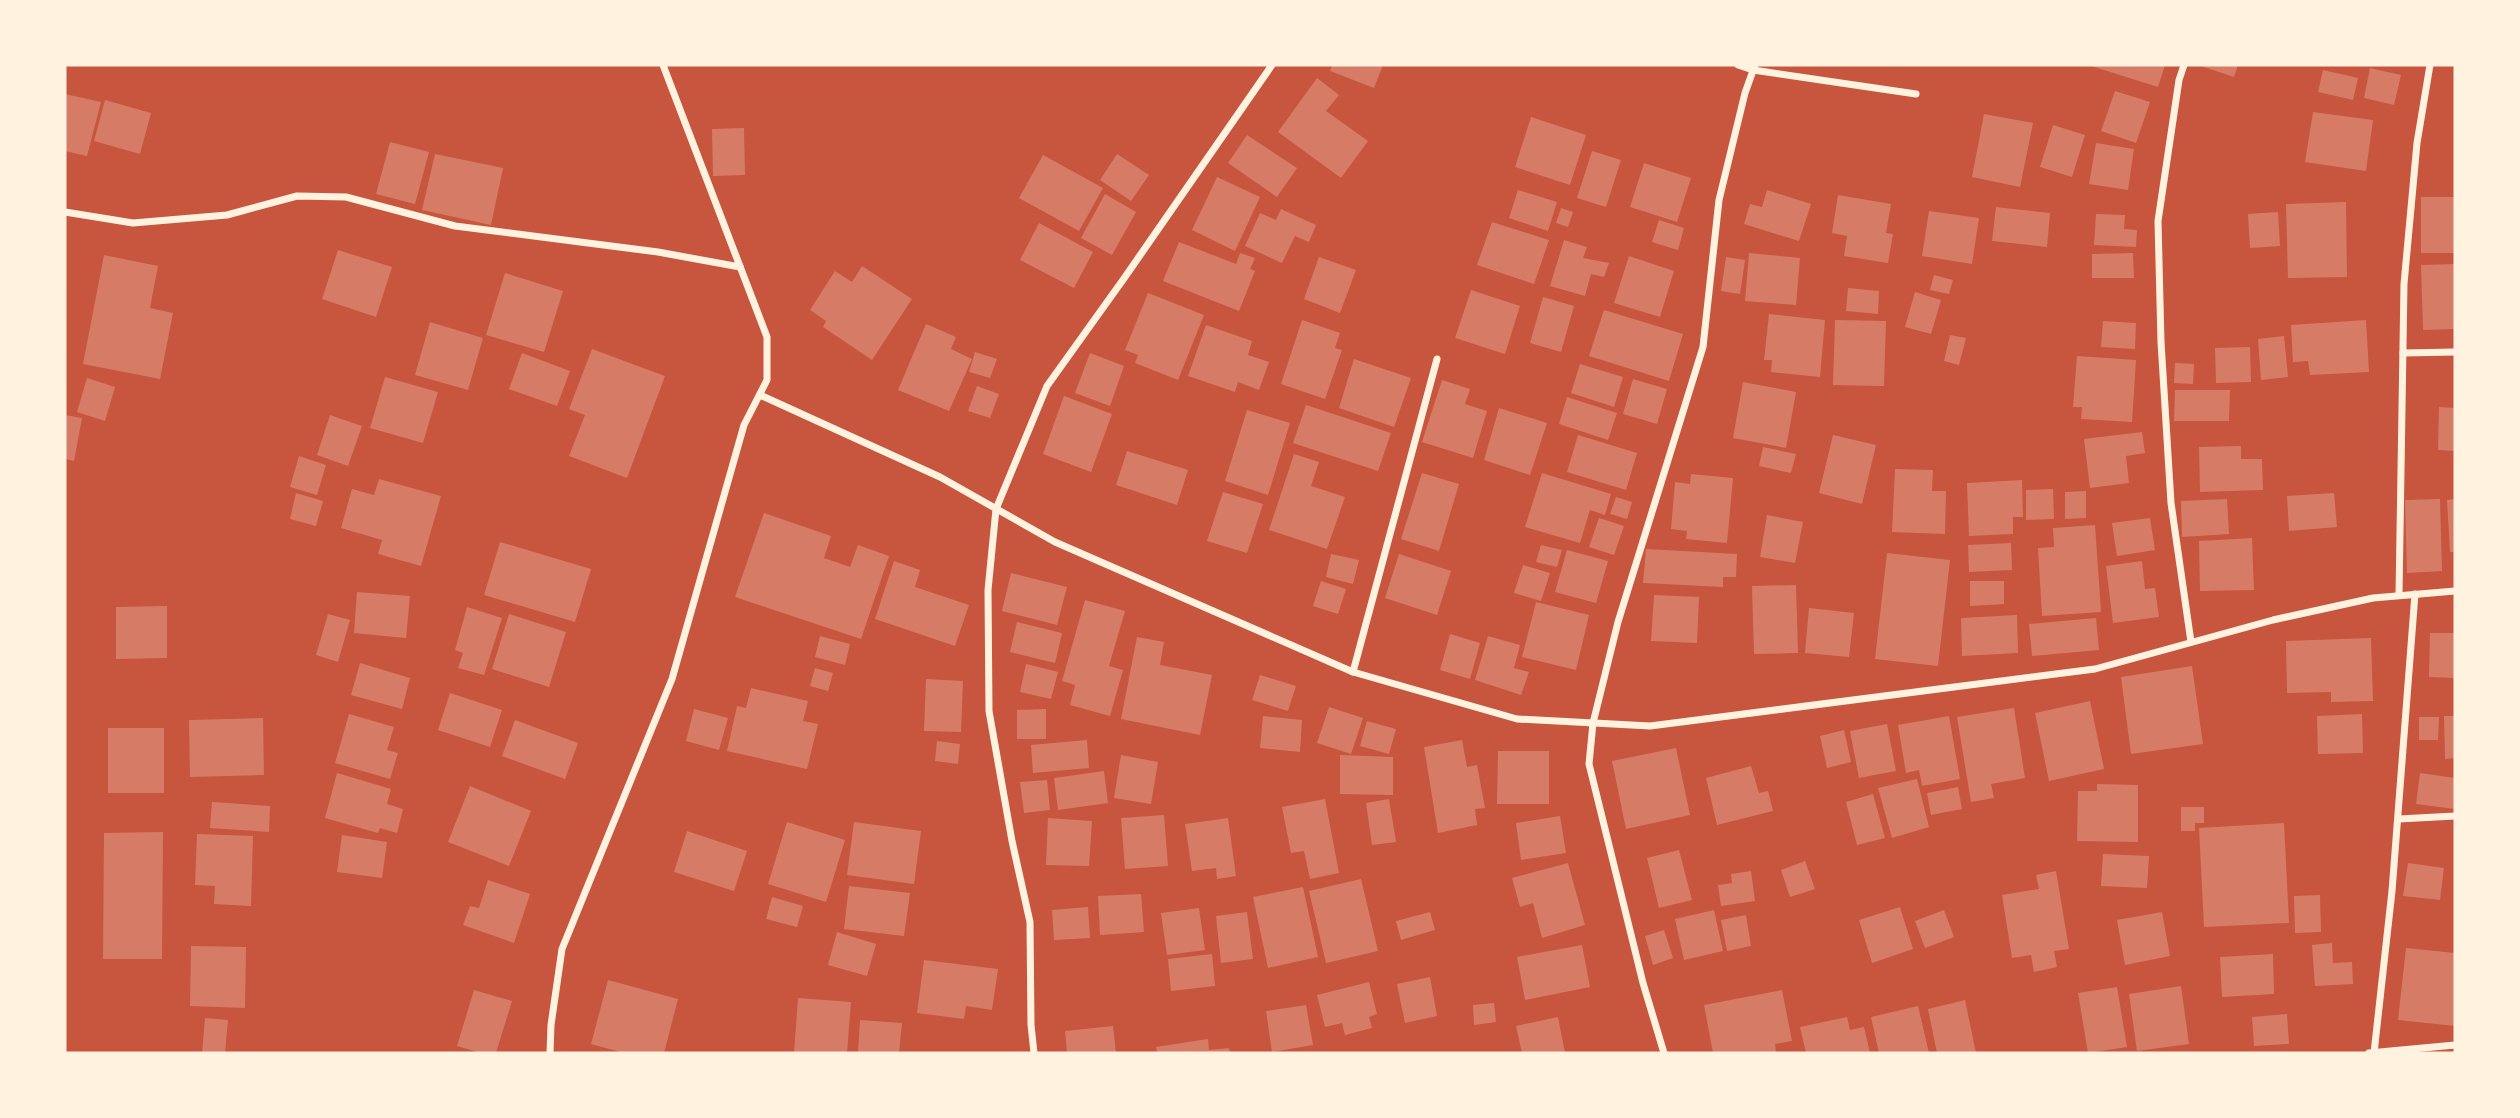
<svg xmlns="http://www.w3.org/2000/svg" width="2520" height="1118" font-family="'Golos Text',sans-serif">
<style>
.building{fill:#d67c66}
.lines{fill:none;stroke-linecap:round;stroke-linejoin:round}
.minor{stroke:#fff3e0;stroke-width:7}
</style>
<rect width="100%" height="100%" fill="#c8553d"/>
<g class="building">
<polygon points="1332,65 1383,65 1374,88 1330,71"/>
<polygon points="2088,65 2165,65 2158,87"/>
<polygon points="2198,65 2238,65 2234,77"/>
<polygon points="2370,68 2401,75 2394,105 2364,98"/>
<polygon points="2323,70 2358,78 2353,100 2318,92"/>
<polygon points="1317,78 1339,95 1326,111 1368,141 1341,178 1278,132"/>
<polygon points="2115,91 2150,102 2136,143 2101,131"/>
<polygon points="65,94 101,102 87,156 65,151"/>
<polygon points="105,100 151,113 140,154 94,141"/>
<polygon points="2313,112 2373,120 2366,171 2305,162"/>
<polygon points="1984,114 2033,123 2020,187 1972,177"/>
<polygon points="1531,117 1586,135 1570,185 1515,167"/>
<polygon points="2053,125 2085,135 2072,177 2040,167"/>
<polygon points="744,128 745,175 713,176 712,129"/>
<polygon points="1247,135 1297,168 1277,197 1228,163"/>
<polygon points="390,142 429,152 415,204 376,194"/>
<polygon points="2096,143 2134,149 2128,190 2089,184"/>
<polygon points="1592,151 1621,160 1606,207 1577,198"/>
<polygon points="435,154 503,168 491,225 422,210"/>
<polygon points="1117,154 1149,175 1131,201 1100,180"/>
<polygon points="1043,155 1103,188 1079,231 1019,198"/>
<polygon points="1644,163 1691,178 1677,222 1630,207"/>
<polygon points="1217,177 1260,197 1235,251 1192,230"/>
<polygon points="1518,190 1557,202 1548,231 1509,218"/>
<polygon points="1767,190 1811,204 1799,241 1744,224 1750,204 1762,207"/>
<polygon points="1105,194 1136,212 1112,255 1081,238"/>
<polygon points="1838,195 1891,204 1886,233 1893,234 1888,263 1844,256 1847,236 1832,233"/>
<polygon points="2421,197 2455,197 2454,253 2421,253"/>
<polygon points="2346,202 2347,277 2288,278 2286,204"/>
<polygon points="1996,207 2050,213 2047,247 1992,241"/>
<polygon points="1561,208 1573,212 1568,227 1556,223"/>
<polygon points="1281,209 1316,225 1309,242 1295,236 1282,263 1245,246 1260,213 1276,220"/>
<polygon points="1929,211 1979,218 1972,264 1922,256"/>
<polygon points="2278,212 2280,246 2250,248 2248,214"/>
<polygon points="2096,214 2125,215 2124,229 2137,230 2136,247 2094,245"/>
<polygon points="1659,220 1684,228 1678,250 1652,242"/>
<polygon points="1492,222 1549,240 1534,284 1477,265"/>
<polygon points="1039,223 1093,252 1074,288 1020,260"/>
<polygon points="1564,240 1587,247 1583,258 1609,263 1604,277 1591,274 1585,296 1550,286"/>
<polygon points="1179,242 1236,264 1240,253 1255,258 1250,269 1255,271 1239,311 1163,281"/>
<polygon points="338,250 392,267 376,317 322,299"/>
<polygon points="1749,253 1800,258 1796,305 1745,301"/>
<polygon points="2133,253 2134,278 2092,278 2092,254"/>
<polygon points="104,255 158,266 150,308 173,313 160,379 83,364"/>
<polygon points="1629,256 1674,271 1660,317 1614,303"/>
<polygon points="1319,257 1356,270 1340,313 1304,299"/>
<polygon points="1726,257 1745,260 1740,294 1721,291"/>
<polygon points="2455,264 2455,329 2423,330 2421,265"/>
<polygon points="862,266 912,299 872,360 823,327 826,321 810,310 835,271 852,282"/>
<polygon points="505,273 563,291 544,352 486,335"/>
<polygon points="1934,275 1953,280 1949,294 1930,290"/>
<polygon points="1848,288 1879,291 1878,314 1846,311"/>
<polygon points="1471,290 1520,306 1505,354 1455,338"/>
<polygon points="1915,292 1941,300 1931,334 1905,327"/>
<polygon points="1148,293 1204,315 1178,380 1135,363 1138,355 1125,350"/>
<polygon points="1543,297 1574,306 1561,352 1530,343"/>
<polygon points="1604,310 1683,334 1669,381 1589,356"/>
<polygon points="1769,314 1825,320 1820,377 1771,372 1772,360 1764,360"/>
<polygon points="1302,320 1340,333 1335,348 1342,350 1325,399 1281,384"/>
<polygon points="1835,320 1886,321 1884,386 1833,385"/>
<polygon points="2366,320 2369,372 2310,375 2308,361 2293,362 2291,325"/>
<polygon points="2103,321 2136,323 2135,349 2101,347"/>
<polygon points="430,322 483,338 468,390 415,375"/>
<polygon points="926,324 956,337 951,349 972,359 949,411 898,390"/>
<polygon points="1206,325 1252,341 1248,355 1269,362 1259,390 1238,382 1235,392 1188,376"/>
<polygon points="1950,335 1966,338 1959,365 1944,361"/>
<polygon points="2284,336 2288,377 2261,380 2258,339"/>
<polygon points="2250,347 2251,382 2216,383 2215,348"/>
<polygon points="592,349 665,376 627,478 569,456 585,415 569,409"/>
<polygon points="975,352 997,359 990,378 969,372"/>
<polygon points="522,353 570,371 557,406 509,389"/>
<polygon points="1090,353 1124,366 1110,406 1075,393"/>
<polygon points="2077,356 2136,360 2132,422 2081,419 2082,407 2073,407"/>
<polygon points="1354,359 1411,378 1394,427 1339,408"/>
<polygon points="2175,363 2194,364 2193,384 2174,383"/>
<polygon points="1580,364 1623,377 1614,407 1571,393"/>
<polygon points="385,377 438,392 423,443 370,428"/>
<polygon points="87,378 115,387 105,421 77,412"/>
<polygon points="1633,379 1667,389 1657,424 1623,414"/>
<polygon points="1442,380 1470,389 1465,404 1487,411 1473,458 1422,442"/>
<polygon points="1743,382 1796,392 1786,448 1733,438"/>
<polygon points="977,386 999,394 990,418 968,411"/>
<polygon points="2175,390 2230,390 2229,421 2174,421"/>
<polygon points="1064,396 1112,414 1091,472 1043,454"/>
<polygon points="1567,397 1617,413 1608,440 1559,424"/>
<polygon points="1306,405 1391,433 1378,471 1293,443"/>
<polygon points="2439,407 2455,408 2455,451 2438,450"/>
<polygon points="1499,408 1547,423 1530,475 1484,460"/>
<polygon points="1247,410 1290,423 1268,495 1225,481"/>
<polygon points="65,415 82,418 74,461 65,459"/>
<polygon points="330,415 362,426 348,466 317,455"/>
<polygon points="2142,432 2145,453 2126,456 2129,483 2090,488 2084,439"/>
<polygon points="1578,435 1637,453 1626,490 1567,472"/>
<polygon points="1833,435 1876,445 1862,504 1819,493"/>
<polygon points="2241,446 2241,459 2262,459 2263,490 2200,492 2199,447"/>
<polygon points="1763,447 1796,454 1791,473 1759,466"/>
<polygon points="1127,451 1188,470 1177,505 1116,485"/>
<polygon points="1294,454 1319,462 1311,486 1345,497 1327,549 1269,530"/>
<polygon points="299,456 326,465 317,495 290,487"/>
<polygon points="1895,469 1933,470 1932,491 1946,491 1945,534 1892,532"/>
<polygon points="1422,473 1459,484 1439,551 1401,539"/>
<polygon points="1542,473 1611,494 1605,515 1590,510 1580,543 1525,527"/>
<polygon points="1691,474 1733,478 1727,543 1686,539 1687,531 1671,529 1675,482 1690,484"/>
<polygon points="379,479 441,496 421,566 378,554 382,540 341,528 352,489 374,495"/>
<polygon points="2022,480 2023,517 2013,517 2013,534 1969,536 1967,483"/>
<polygon points="2053,489 2054,519 2026,520 2026,490"/>
<polygon points="2086,491 2086,518 2065,519 2065,492"/>
<polygon points="1223,492 1263,504 1247,553 1207,541"/>
<polygon points="296,493 323,501 316,526 290,519"/>
<polygon points="2334,493 2337,527 2289,531 2287,496"/>
<polygon points="1616,497 1632,502 1627,519 1610,514"/>
<polygon points="2227,499 2229,534 2182,537 2181,501"/>
<polygon points="2440,499 2442,571 2407,573 2405,500"/>
<polygon points="2455,499 2455,552 2450,552 2447,500"/>
<polygon points="764,513 831,536 824,558 850,567 858,545 889,556 861,639 735,597"/>
<polygon points="1767,515 1803,522 1795,563 1760,557"/>
<polygon points="1599,518 1624,526 1614,555 1589,547"/>
<polygon points="2150,518 2155,550 2117,556 2112,523"/>
<polygon points="2095,525 2101,612 2042,616 2038,548 2054,547 2053,528"/>
<polygon points="2252,538 2254,590 2200,591 2199,541"/>
<polygon points="500,542 591,569 575,622 484,595"/>
<polygon points="2011,543 2012,570 1969,572 1968,545"/>
<polygon points="1541,545 1562,550 1557,567 1536,562"/>
<polygon points="1646,549 1737,554 1736,577 1723,577 1723,587 1643,583"/>
<polygon points="1567,550 1608,561 1596,603 1555,592"/>
<polygon points="1887,553 1950,560 1938,666 1875,659"/>
<polygon points="1331,554 1359,560 1353,584 1326,577"/>
<polygon points="1399,554 1451,571 1437,615 1385,598"/>
<polygon points="894,561 920,570 915,587 969,605 955,646 875,619"/>
<polygon points="2142,561 2145,589 2155,588 2159,617 2113,623 2106,566"/>
<polygon points="1523,565 1550,573 1541,601 1514,593"/>
<polygon points="1011,573 1067,587 1057,625 1002,611"/>
<polygon points="1321,581 1346,589 1338,614 1313,606"/>
<polygon points="1970,581 2004,581 2004,604 1970,606"/>
<polygon points="1796,585 1798,653 1754,654 1752,586"/>
<polygon points="357,592 410,596 406,638 354,633"/>
<polygon points="1654,595 1699,597 1697,643 1651,641"/>
<polygon points="1085,600 1125,611 1109,666 1123,670 1110,716 1070,705 1075,685 1062,681"/>
<polygon points="1536,602 1589,615 1576,670 1522,657"/>
<polygon points="167,606 167,658 116,659 116,607"/>
<polygon points="467,607 502,618 484,675 458,668 463,653 455,650"/>
<polygon points="1809,608 1854,613 1849,657 1805,653"/>
<polygon points="328,614 350,620 338,662 316,655"/>
<polygon points="509,614 566,632 549,687 492,669"/>
<polygon points="2017,615 2018,653 1962,656 1961,618"/>
<polygon points="2096,618 2099,650 2032,656 2029,624"/>
<polygon points="1017,622 1062,633 1055,663 1010,652"/>
<polygon points="2430,633 2455,633 2455,678 2429,677"/>
<polygon points="1450,634 1480,643 1470,679 1440,670"/>
<polygon points="820,636 850,644 845,665 815,657"/>
<polygon points="1488,636 1520,645 1514,668 1529,672 1521,695 1475,680"/>
<polygon points="1137,637 1164,642 1160,665 1212,675 1200,735 1121,719"/>
<polygon points="2371,638 2373,701 2331,702 2331,692 2287,693 2286,641"/>
<polygon points="360,663 410,678 402,709 351,695"/>
<polygon points="1026,664 1058,672 1051,699 1020,692"/>
<polygon points="2192,666 2203,744 2131,754 2121,677"/>
<polygon points="815,668 833,673 828,691 810,686"/>
<polygon points="1260,675 1296,686 1288,711 1252,700"/>
<polygon points="926,679 963,681 961,732 924,731"/>
<polygon points="751,688 808,701 803,721 818,724 807,769 727,751 737,706 746,708"/>
<polygon points="450,693 502,710 490,747 438,730"/>
<polygon points="2090,701 2104,769 2049,781 2035,713"/>
<polygon points="1329,707 1363,718 1351,754 1317,743"/>
<polygon points="2014,708 2025,778 1991,784 1994,798 1971,802 1957,717"/>
<polygon points="694,709 728,718 719,750 686,741"/>
<polygon points="1046,709 1046,739 1017,739 1017,710"/>
<polygon points="349,714 394,727 387,750 398,753 390,779 335,763"/>
<polygon points="2362,714 2363,753 2318,754 2317,716"/>
<polygon points="1263,716 1302,720 1300,752 1260,748"/>
<polygon points="1949,716 1960,779 1922,786 1919,770 1906,773 1898,725"/>
<polygon points="2444,716 2455,716 2455,758 2445,759"/>
<polygon points="2419,717 2439,717 2438,740 2419,740"/>
<polygon points="263,718 264,775 190,777 189,720"/>
<polygon points="515,720 578,743 565,779 502,756"/>
<polygon points="1367,721 1396,729 1389,754 1360,746"/>
<polygon points="1887,724 1896,771 1859,778 1850,731"/>
<rect x="108" y="728" width="56" height="65"/>
<polygon points="1844,730 1851,762 1827,768 1820,736"/>
<polygon points="1087,740 1089,768 1033,773 1031,745"/>
<polygon points="1462,740 1467,767 1477,765 1485,808 1475,809 1477,825 1438,833 1424,747"/>
<polygon points="937,741 960,744 958,764 935,761"/>
<polygon points="1676,748 1690,815 1626,829 1612,761"/>
<polygon points="1498,751 1549,751 1549,804 1497,804"/>
<polygon points="1121,755 1158,762 1151,804 1114,798"/>
<polygon points="1340,755 1393,757 1393,795 1340,794"/>
<polygon points="1751,766 1759,793 1768,791 1773,811 1717,825 1706,778"/>
<polygon points="1104,771 1108,803 1058,810 1054,778"/>
<polygon points="337,773 391,789 387,804 403,809 397,833 380,828 378,833 325,818"/>
<polygon points="2420,773 2455,778 2455,809 2416,804"/>
<polygon points="1917,779 1929,827 1892,838 1878,788"/>
<polygon points="1047,780 1050,810 1024,813 1020,782"/>
<polygon points="2097,784 2138,785 2138,842 2077,841 2078,791 2097,791"/>
<polygon points="470,786 531,811 509,866 448,842"/>
<polygon points="1958,787 1962,809 1931,815 1927,793"/>
<polygon points="1873,794 1885,838 1857,845 1846,802"/>
<polygon points="1325,799 1339,873 1310,879 1304,851 1291,853 1282,807"/>
<polygon points="1389,799 1396,842 1372,845 1366,803"/>
<polygon points="212,802 270,806 269,832 210,828"/>
<polygon points="2181,807 2204,807 2204,823 2195,823 2195,831 2181,831"/>
<polygon points="1164,815 1168,866 1125,869 1121,818"/>
<polygon points="1560,816 1566,853 1521,860 1516,823"/>
<polygon points="1048,818 1092,821 1089,866 1046,865"/>
<polygon points="1228,818 1236,876 1217,879 1216,868 1192,871 1185,824"/>
<polygon points="787,822 845,840 826,902 768,884"/>
<polygon points="854,822 921,831 914,884 847,875"/>
<polygon points="2284,823 2289,923 2204,927 2199,828"/>
<polygon points="687,831 747,851 734,891 674,872"/>
<polygon points="163,832 162,959 103,959 104,833"/>
<polygon points="197,834 253,836 251,906 214,904 215,886 195,885"/>
<polygon points="342,835 387,842 382,878 337,872"/>
<polygon points="1679,850 1692,900 1659,908 1647,858"/>
<polygon points="2103,854 2149,856 2147,888 2101,886"/>
<polygon points="1805,861 1815,889 1790,897 1781,870"/>
<polygon points="1568,863 1585,925 1542,938 1533,903 1520,907 1512,878"/>
<polygon points="2408,863 2444,868 2440,900 2403,896"/>
<polygon points="1751,871 1755,901 1721,906 1718,885 1732,883 1731,874"/>
<polygon points="2056,871 2069,949 2054,951 2057,967 2034,972 2031,955 2012,958 2002,895 2039,889 2036,875"/>
<polygon points="1361,879 1378,951 1326,963 1309,891"/>
<polygon points="488,880 530,894 514,943 463,925 470,906 479,908"/>
<polygon points="849,886 910,893 904,936 844,929"/>
<polygon points="1303,887 1318,957 1268,968 1253,897"/>
<polygon points="1141,894 1144,932 1100,935 1098,896"/>
<polygon points="2320,895 2321,932 2295,933 2294,896"/>
<polygon points="772,897 803,906 797,927 766,919"/>
<polygon points="1088,907 1090,938 1054,940 1052,910"/>
<polygon points="1900,907 1913,949 1872,963 1859,920"/>
<polygon points="1199,908 1205,950 1167,955 1161,913"/>
<polygon points="1714,910 1723,951 1684,960 1675,919"/>
<polygon points="1944,910 1954,937 1925,948 1915,921"/>
<polygon points="1247,912 1253,959 1221,963 1216,916"/>
<polygon points="1430,912 1435,930 1401,940 1396,921"/>
<polygon points="2162,912 2170,956 2125,965 2117,920"/>
<polygon points="1746,915 1751,946 1727,951 1721,920"/>
<polygon points="1664,930 1673,958 1653,965 1645,936"/>
<polygon points="837,932 876,944 867,976 828,965"/>
<polygon points="2332,943 2333,963 2352,962 2353,984 2315,986 2312,945"/>
<polygon points="1582,945 1590,987 1525,1000 1517,957"/>
<polygon points="191,946 246,947 245,1008 190,1006"/>
<polygon points="2406,948 2455,953 2455,1026 2398,1020"/>
<polygon points="1212,954 1215,986 1171,991 1168,959"/>
<polygon points="2273,954 2274,994 2222,997 2220,957"/>
<polygon points="924,960 998,969 992,1010 966,1006 964,1019 917,1013"/>
<polygon points="1430,977 1437,1016 1405,1023 1397,984"/>
<polygon points="608,980 678,999 664,1053 624,1053 591,1044"/>
<polygon points="1369,982 1377,1014 1369,1017 1372,1028 1345,1035 1342,1023 1325,1027 1317,995"/>
<polygon points="2181,986 2189,1044 2137,1051 2129,994"/>
<polygon points="2117,987 2127,1047 2088,1053 2078,993"/>
<polygon points="474,990 512,1001 496,1053 481,1053 457,1046"/>
<polygon points="1782,990 1792,1041 1775,1044 1776,1052 1770,1053 1713,1053 1704,1005"/>
<polygon points="798,998 851,1002 847,1053 794,1053"/>
<polygon points="1965,1000 1976,1053 1937,1053 1928,1009"/>
<polygon points="1494,1003 1496,1022 1474,1025 1473,1005"/>
<polygon points="1306,1005 1313,1045 1272,1052 1266,1011"/>
<polygon points="1918,1006 1929,1053 1879,1053 1871,1017"/>
<polygon points="2287,1014 2289,1044 2254,1046 2252,1017"/>
<polygon points="1558,1017 1565,1053 1522,1053 1516,1026"/>
<polygon points="1847,1017 1850,1030 1864,1027 1870,1053 1806,1053 1800,1027"/>
<polygon points="205,1018 228,1020 225,1053 202,1053"/>
<polygon points="860,1020 902,1023 899,1053 858,1053"/>
<polygon points="1113,1026 1116,1053 1067,1053 1065,1031"/>
<polygon points="1208,1039 1209,1050 1229,1048 1230,1053 1157,1053 1156,1047"/>
</g>
<g class="lines">
<g class="minor">
<polyline points="1738,65 1753,70 1916,94"/>
<polyline points="2184,65 2179,80 2158,221 2161,342 2171,503 2191,642"/>
<polyline points="65,212 133,223 227,215 297,196 346,197 455,226 658,252 740,267"/>
<polyline points="2403,353 2455,352"/>
<polyline points="760,395 940,477 1055,542 1353,672 1517,719 1650,726 2095,669 2273,620 2373,598 2455,591"/>
<polyline points="2399,595 2404,284 2417,143 2430,65"/>
<polyline points="1353,672 1437,359"/>
<polyline points="2399,819 2455,816"/>
<polyline points="550,1053 551,1025 562,949 672,679 744,425 767,380 767,337 663,65"/>
<polyline points="1034,1053 1031,1025 1030,922 1012,841 989,711 988,590 996,509 1047,386 1125,277 1272,65"/>
<polyline points="1664,1053 1643,983 1589,764 1593,723 1618,622 1703,347 1719,200 1745,93 1755,65"/>
<polyline points="2369,1053 2455,1045"/>
<polyline points="2374,1053 2392,891 2415,594"/>
</g>
</g>
<rect width="2520" height="1118" fill="none" stroke="#fff3e0" stroke-width="133"/>
</svg>
